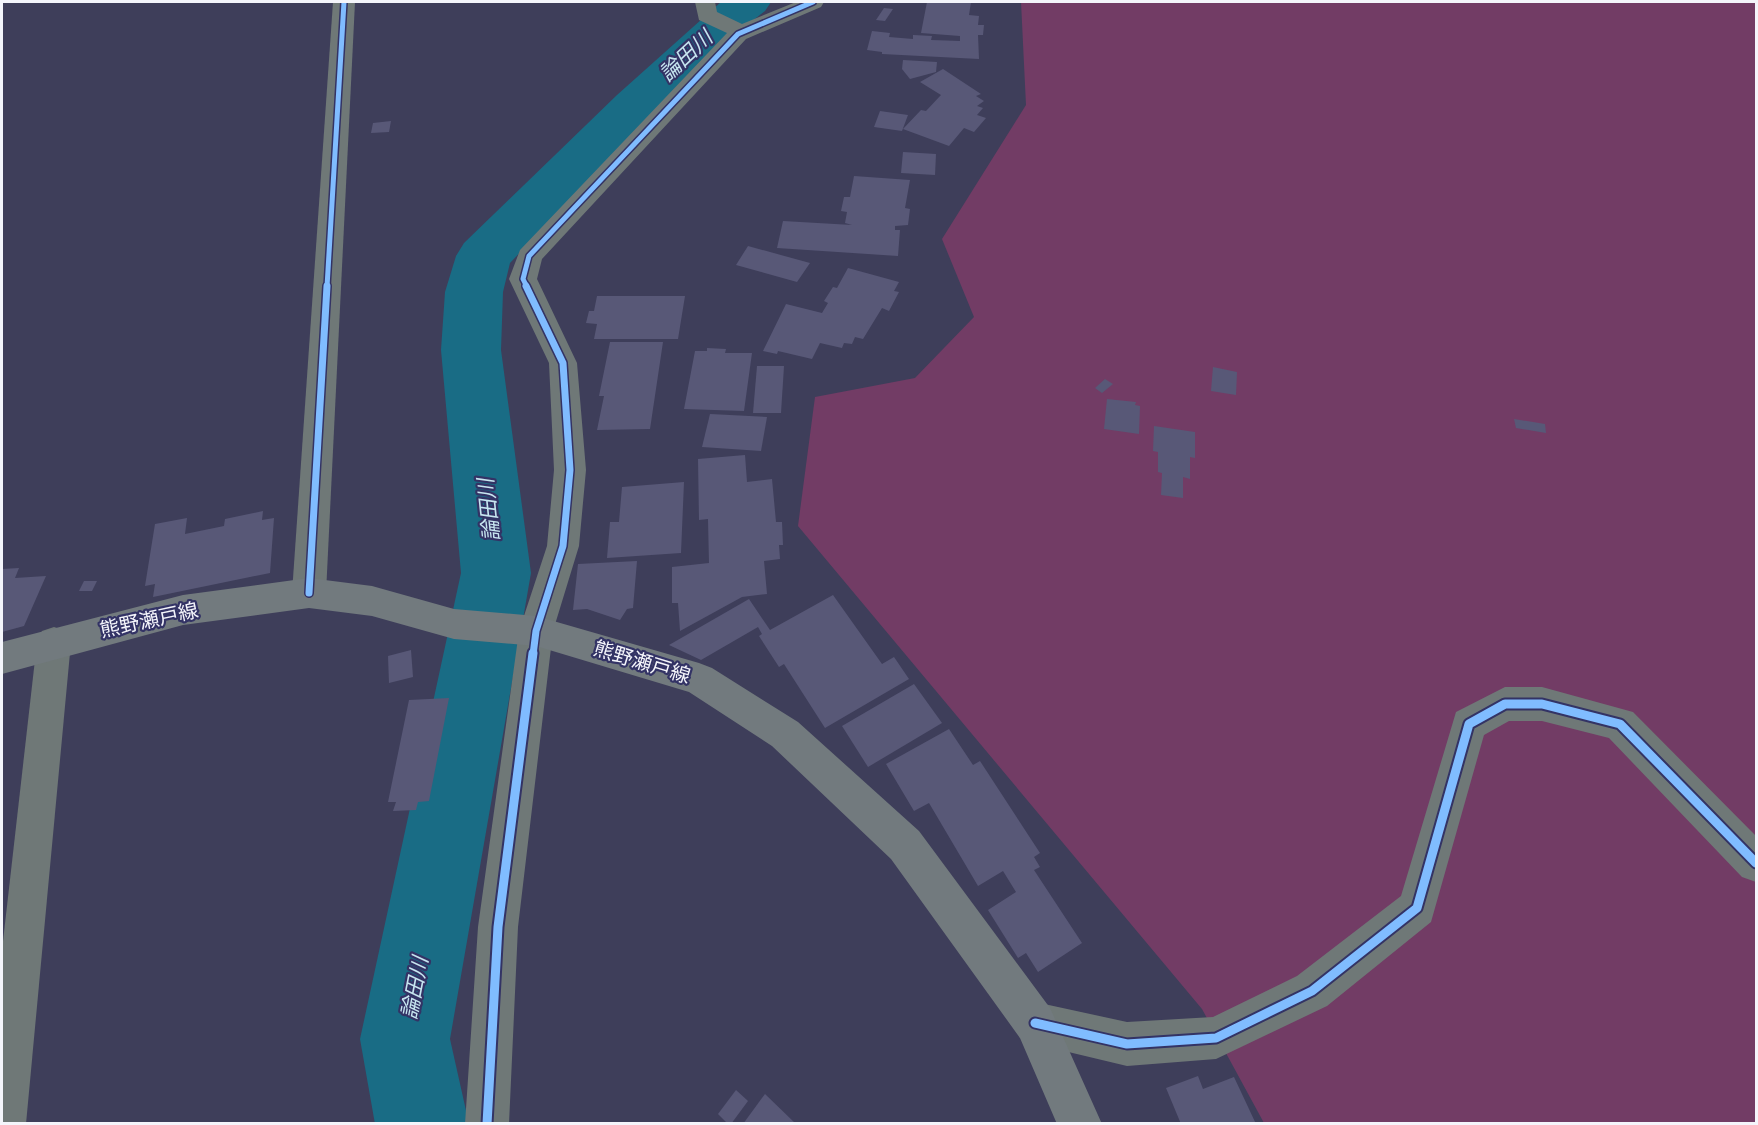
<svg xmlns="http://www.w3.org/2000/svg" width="1758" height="1125" font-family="Merriweather,'Noto Sans JP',serif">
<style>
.green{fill:#723c65}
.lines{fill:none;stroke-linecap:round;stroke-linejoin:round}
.river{fill:#196c85;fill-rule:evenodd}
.building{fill:#585877}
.street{fill:#6f7877;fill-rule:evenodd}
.secondary{fill:#727a7e;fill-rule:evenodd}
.cycleway-far2-casing{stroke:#333365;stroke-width:8}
.cycleway-far1-casing{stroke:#333365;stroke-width:10}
.cycleway-casing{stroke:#333365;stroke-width:13}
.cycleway-far2{stroke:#80bcff;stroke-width:5}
.cycleway-far1{stroke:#80bcff;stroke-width:7}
.cycleway{stroke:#80bcff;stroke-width:9}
.labels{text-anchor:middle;stroke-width:4.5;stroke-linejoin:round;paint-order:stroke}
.street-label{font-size:20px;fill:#f4f5fb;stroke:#333365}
.water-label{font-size:21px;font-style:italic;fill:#c7e6f0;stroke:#333365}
</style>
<rect width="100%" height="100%" fill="#3e3e5a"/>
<polygon class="green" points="1021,2 1756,2 1756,1123 1264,1123 1202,1009 798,526 815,397 915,378 974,317 942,239 1026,105"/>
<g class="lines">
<polygon class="river" points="721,2 771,2 765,11 738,32 651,115 510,263 503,292 501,350 531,573 450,1039 469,1124 375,1124 360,1039 461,573 441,350 445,292 456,256 464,243 617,95"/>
</g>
<g class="building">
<polygon points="927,2 971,2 969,15 979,16 978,25 984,25 983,35 978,35 979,59 882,54 882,52 867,50 872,31 890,33 889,37 913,39 913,35 932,36 931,40 960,41 960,36 921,33"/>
<polygon points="884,8 893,9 885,21 876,20"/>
<polygon points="903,60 937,62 936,72 910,79 902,69"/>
<polygon points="943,69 981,94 976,96 984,101 977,106 983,108 977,115 986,118 974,132 964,128 949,146 903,129 921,110 926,111 941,95 920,82"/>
<polygon points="880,111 908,115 902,131 874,127"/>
<polygon points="391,121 389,132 371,133 373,123"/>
<polygon points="903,152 936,154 935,175 901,173"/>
<polygon points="854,176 910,180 905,208 910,209 908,225 895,226 895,230 900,230 898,256 777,248 783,221 852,225 845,223 847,212 841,211 844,197 850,197"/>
<polygon points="748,246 810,263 797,282 736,265"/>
<polygon points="848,268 899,282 894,291 899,292 889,311 882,308 863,339 855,337 852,344 844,343 842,348 820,343 812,359 778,351 777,354 763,351 786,304 822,313 828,303 824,301 833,287 837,288"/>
<polygon points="597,296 685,296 678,339 594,339 597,324 586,323 589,311 594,311"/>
<polygon points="610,342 663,342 650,429 597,430 604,396 599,396"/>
<polygon points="707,348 726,349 725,353 752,353 744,411 684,409 695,351 707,351"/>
<polygon points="757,366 784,366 781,413 753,413"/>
<polygon points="1213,367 1237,372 1236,395 1211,391"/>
<polygon points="1105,379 1113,384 1102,393 1095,388"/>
<polygon points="1107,399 1136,402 1135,405 1140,406 1139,434 1104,429"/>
<polygon points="710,414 767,417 761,451 702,447"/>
<polygon points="1514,419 1545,424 1546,433 1516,428"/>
<polygon points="1154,426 1195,432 1195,458 1190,457 1190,479 1183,477 1183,498 1161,495 1162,473 1158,472 1158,452 1153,451"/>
<polygon points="745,455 747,482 772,479 776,522 782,522 783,545 779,545 780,559 764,561 767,594 742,597 680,631 678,603 672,603 672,567 709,563 708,519 699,520 698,459"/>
<polygon points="684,482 681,553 607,558 610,522 619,522 622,487"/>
<polygon points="263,511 262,520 274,518 270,573 153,597 155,584 145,586 155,524 187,518 185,534 224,526 225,519"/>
<polygon points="637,561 633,608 627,609 620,620 587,609 573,610 578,564"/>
<polygon points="19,568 15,578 46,576 24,626 2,632 2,569"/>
<polygon points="84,581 97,581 92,591 79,591"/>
<polygon points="833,595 882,664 894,657 909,679 825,728 784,664 779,667 759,636 762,634 758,627 701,660 669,645 749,599 770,630"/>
<polygon points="411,650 413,677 389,683 388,656"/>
<polygon points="914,684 942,723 868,767 842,726"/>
<polygon points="449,698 429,801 418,802 416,810 393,811 396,802 388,802 409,700"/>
<polygon points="949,729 973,765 980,761 1040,853 1034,857 1040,867 1034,870 1082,943 1038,972 1026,953 1018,958 988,910 1016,892 1003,871 978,886 929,803 914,811 886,764"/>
<polygon points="1198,1076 1203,1089 1234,1077 1256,1124 1181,1124 1166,1088"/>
<polygon points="736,1090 748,1101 731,1124 728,1124 718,1114"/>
<polygon points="765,1094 796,1124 743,1124"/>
</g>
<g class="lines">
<g class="street">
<polygon points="333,2 355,2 326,593 321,603 309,608 297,603 292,593"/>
<polygon points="695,2 715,2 717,12 742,24 796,2 824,2 821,7 746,39 542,259 537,279 577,363 586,470 579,546 553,631 518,927 509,1124 465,1124 478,927 519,631 547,546 554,470 549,363 509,279 520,250 727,33 699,20"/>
<polygon points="54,627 66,631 71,642 26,1124 2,1124 2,950 37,642 42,631"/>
<polygon points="1505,687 1542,687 1633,712 1756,836 1756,882 1742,877 1609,738 1542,721 1509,721 1484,735 1431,922 1327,1006 1216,1059 1127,1066 1035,1044 1020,1038 1014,1023 1020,1008 1035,1002 1127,1022 1213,1017 1297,976 1401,896 1456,712"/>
</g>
<polygon class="secondary" points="309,578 372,586 454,609 536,616 699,663 712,668 798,722 919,831 1050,1008 1102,1124 1057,1124 1020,1038 891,859 772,746 689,692 536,646 454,639 372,616 309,608 183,625 2,674 2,642 183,595"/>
<defs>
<g id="cycleway-far2">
<polyline points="327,287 344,2"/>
<polyline points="527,287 523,279 529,256 738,34 813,2"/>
</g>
<g id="cycleway-far1">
<polyline points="526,286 563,363 570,470 563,546 536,631 533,655"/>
<polyline points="309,593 327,286"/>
</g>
<g id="cycleway">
<polyline points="1035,1023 1127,1044 1216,1038 1312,991 1417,908 1469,724 1505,704 1542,704 1620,724 1756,863"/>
<polyline points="487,1124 498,927 533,653"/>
</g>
</defs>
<use href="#cycleway-far2" class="cycleway-far2-casing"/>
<use href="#cycleway-far1" class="cycleway-far1-casing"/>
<use href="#cycleway" class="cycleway-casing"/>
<use href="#cycleway-far2" class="cycleway-far2"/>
<use href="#cycleway-far1" class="cycleway-far1"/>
<use href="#cycleway" class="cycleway"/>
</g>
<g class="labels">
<g class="street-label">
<text transform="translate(149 620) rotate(-12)" y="7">熊野瀬戸線</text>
<text transform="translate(642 662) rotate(17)" y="7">熊野瀬戸線</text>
</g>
<g class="water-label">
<text transform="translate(686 56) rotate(-43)" y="7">論田川</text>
<text transform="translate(489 510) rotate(-96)" y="7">論田川</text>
<text transform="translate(415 988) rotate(-79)" y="7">論田川</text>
</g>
</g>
<rect width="1758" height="1125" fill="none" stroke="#f4f5fb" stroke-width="6"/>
</svg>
